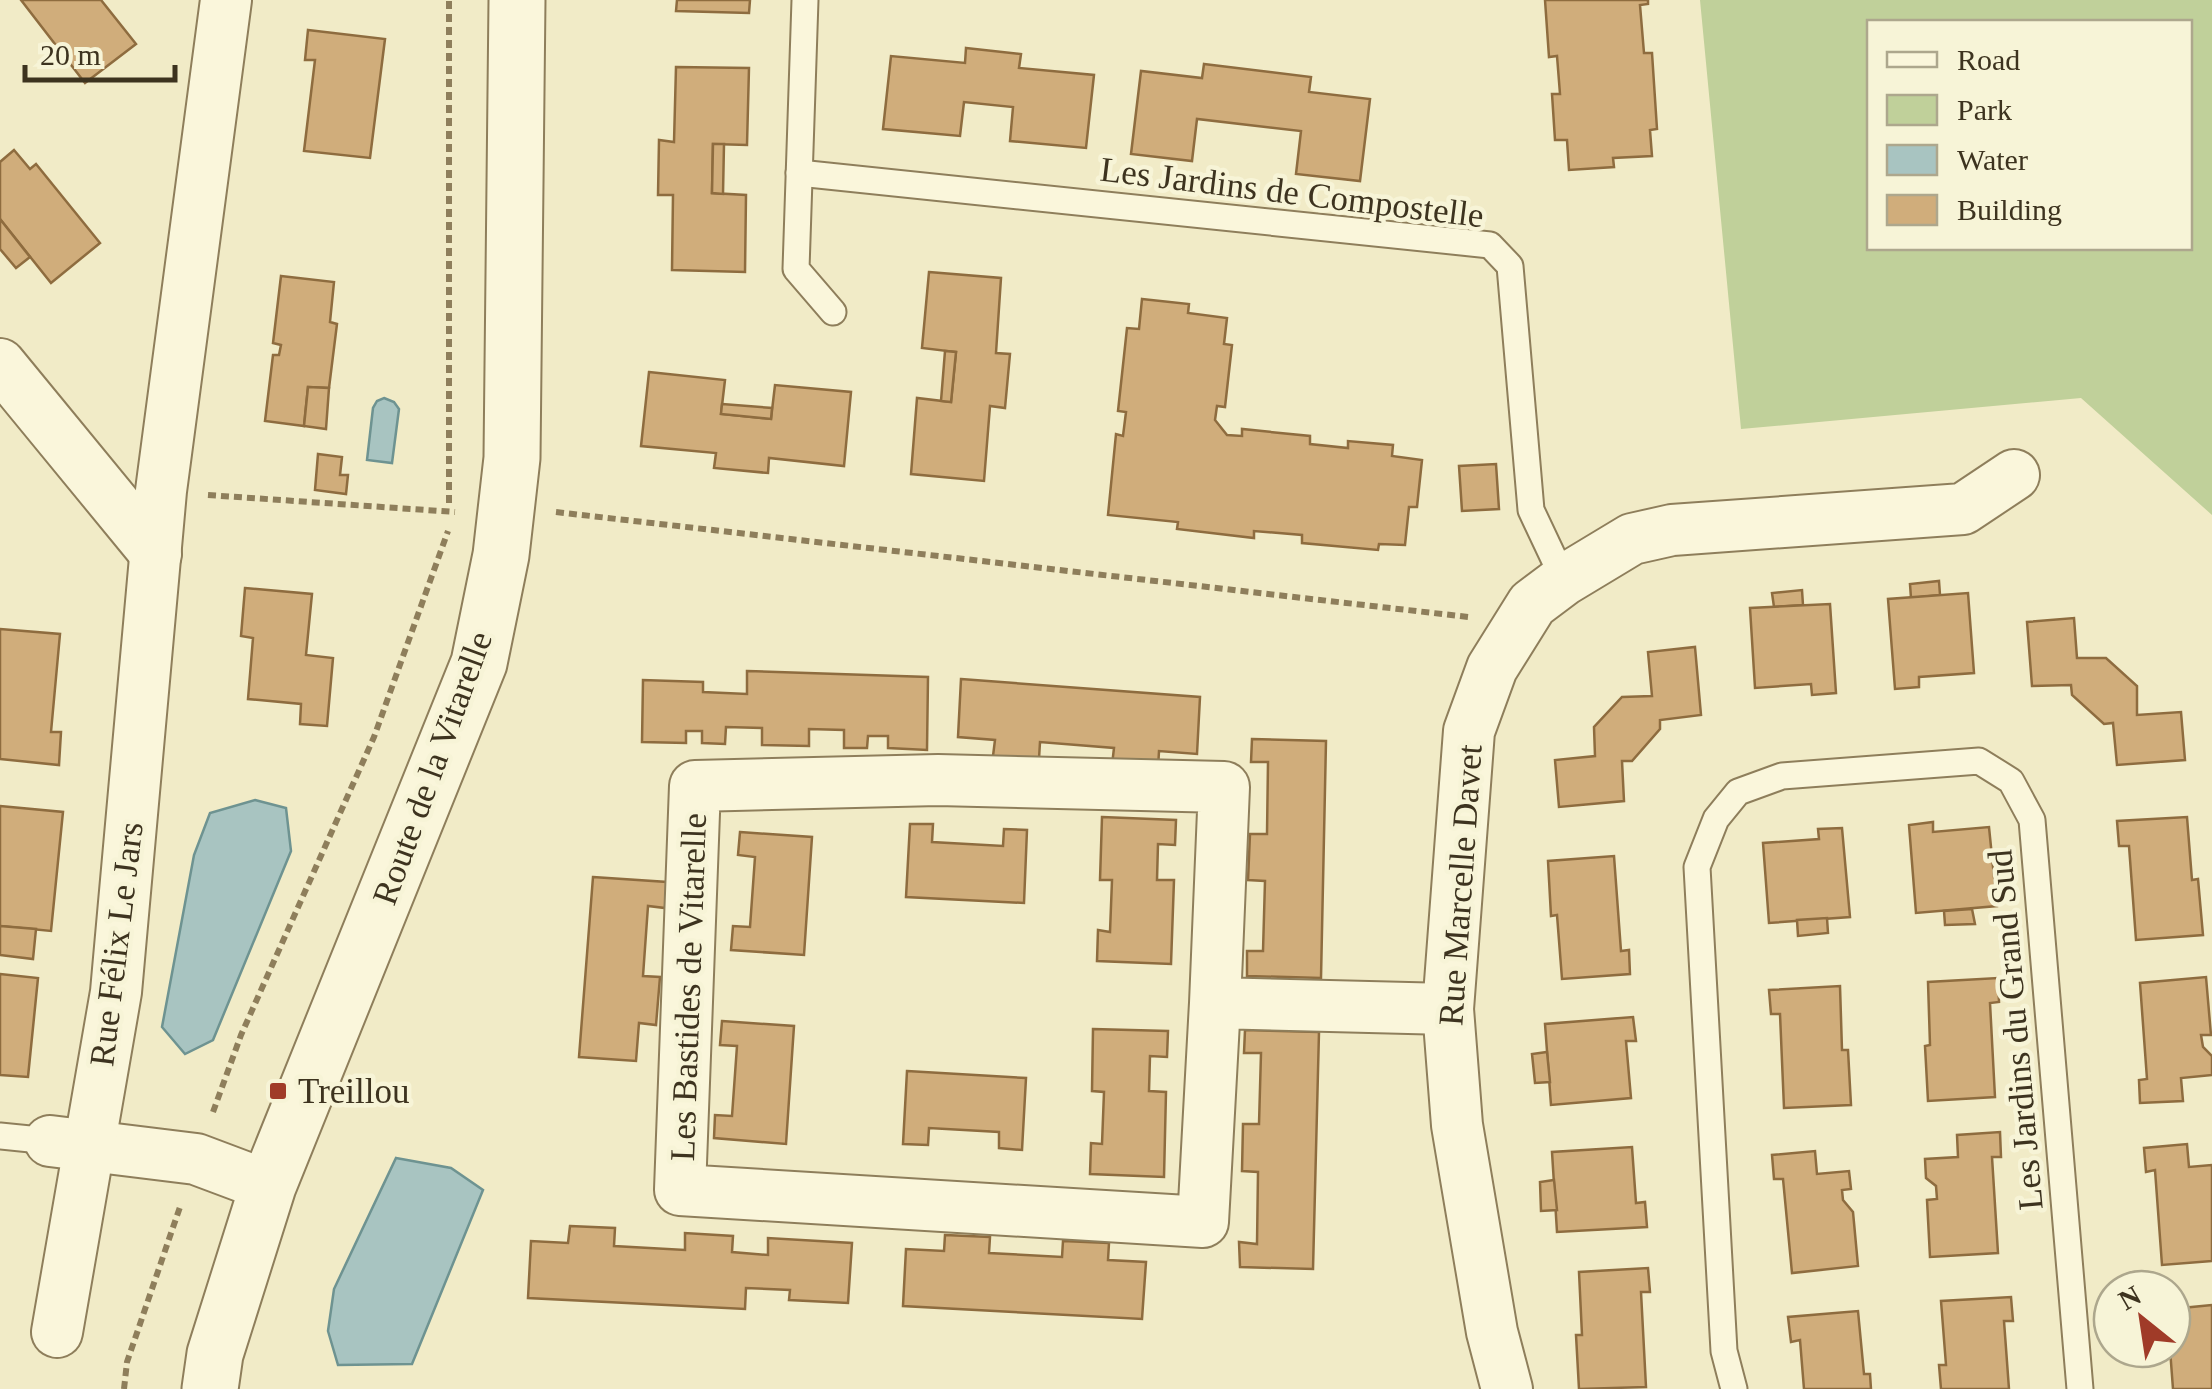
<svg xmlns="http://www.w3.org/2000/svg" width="2212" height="1389" font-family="Georgia,serif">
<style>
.green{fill:#c0d09a;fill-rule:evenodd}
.water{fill:#a8c4c1;stroke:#6e9391;stroke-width:2.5}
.building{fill:#d0ad7b;stroke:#8e6c3f;stroke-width:2.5}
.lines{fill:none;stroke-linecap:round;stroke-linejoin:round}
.service-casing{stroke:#8e7e5b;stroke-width:29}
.minor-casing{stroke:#8e7e5b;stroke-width:54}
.tertiary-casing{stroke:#8e7e5b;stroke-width:59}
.path{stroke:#8e7e5b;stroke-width:6;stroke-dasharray:8 5;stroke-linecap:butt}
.service{stroke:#faf6db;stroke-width:25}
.minor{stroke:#faf6db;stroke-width:50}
.tertiary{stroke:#faf6db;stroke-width:55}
.poi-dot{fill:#a03b28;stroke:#f7f4d7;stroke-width:4}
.labels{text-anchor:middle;stroke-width:9;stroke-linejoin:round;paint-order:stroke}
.street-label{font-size:35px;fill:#3d331f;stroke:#f7f4d7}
.poi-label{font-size:35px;fill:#3d331f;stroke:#f7f4d7;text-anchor:start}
</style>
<rect width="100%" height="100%" fill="#f1ebc7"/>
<path class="green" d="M 1700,0 L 2212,0 L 2212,515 L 2081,398 L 1741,429 ZM 1870,22 L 2190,22 L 2190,248 L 1870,248 Z"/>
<g class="water">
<polygon points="384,398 394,402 399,409 392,463 367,460 373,408 377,401"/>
<polygon points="255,800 286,808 291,851 213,1040 185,1054 162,1027 194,855 210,813"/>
<polygon points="396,1158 451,1168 483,1190 412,1364 338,1365 328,1331 334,1289"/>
</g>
<g class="building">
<polygon points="21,0 101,0 136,44 85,83"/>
<polygon points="677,0 750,0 749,13 676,11"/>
<polygon points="1545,0 1648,0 1648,4 1640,5 1644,53 1652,53 1657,129 1650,130 1652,156 1613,158 1614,167 1569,170 1567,140 1555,140 1552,94 1560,94 1557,56 1549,57"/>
<polygon points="308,30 385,39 370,158 304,151 315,60 305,60"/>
<polygon points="966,48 1021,54 1019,68 1094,75 1086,148 1010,141 1013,107 964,102 960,136 883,129 891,56 965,63"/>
<polygon points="1204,64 1311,77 1309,92 1370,99 1360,181 1296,174 1301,131 1197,119 1192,161 1131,154 1141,71 1202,78"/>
<polygon points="676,67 749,68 747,145 713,144 712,193 746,195 745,272 672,270 673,195 658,195 659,140 674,142"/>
<polygon points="713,144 724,144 723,194 712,193"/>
<polygon points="14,150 30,169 36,164 100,243 51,283 0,219 0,162"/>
<polygon points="0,219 30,257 16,268 0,249"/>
<polygon points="929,272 1001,278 996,353 1010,354 1005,408 990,406 984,481 911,474 917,398 951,402 956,352 922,348"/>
<polygon points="281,276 334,282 330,322 337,324 329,388 308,387 304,426 265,421 273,355 279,355 281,345 273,343"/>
<polygon points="1142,299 1189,304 1188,313 1227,318 1224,344 1232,345 1225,407 1217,406 1215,420 1227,435 1242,436 1242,429 1310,436 1310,444 1348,448 1348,441 1393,445 1392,456 1422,460 1417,507 1409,507 1405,545 1379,544 1378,550 1302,543 1302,535 1254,531 1254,538 1177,529 1178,522 1108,515 1116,434 1123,436 1126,412 1118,411 1127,328 1139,329"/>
<polygon points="945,351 956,352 951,402 941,401"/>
<polygon points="649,372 725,380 721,414 771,419 775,385 851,392 844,466 769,458 768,473 714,468 716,453 641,446"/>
<polygon points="308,387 329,388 326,429 304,426"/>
<polygon points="722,404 772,408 771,419 721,414"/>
<polygon points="318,454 342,457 340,475 348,475 346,494 315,490"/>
<polygon points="1496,464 1499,509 1462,511 1459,466"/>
<polygon points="1939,581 1940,595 1911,598 1910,584"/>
<polygon points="245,588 312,594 306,655 333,658 327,726 300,724 301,704 248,699 253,638 241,636"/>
<polygon points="1802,590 1803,605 1774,607 1772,593"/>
<polygon points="1968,593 1974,673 1919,677 1919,687 1895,689 1888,599"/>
<polygon points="1830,604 1836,693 1812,695 1811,684 1755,688 1750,608"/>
<polygon points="2074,618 2077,658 2106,658 2137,686 2137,715 2181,712 2185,760 2117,765 2113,723 2104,724 2072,695 2071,685 2032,686 2027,622"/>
<polygon points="0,629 60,634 51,732 61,732 59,765 0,759"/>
<polygon points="1695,647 1701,715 1660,720 1660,729 1632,761 1622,761 1624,801 1559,807 1555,760 1595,756 1594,727 1622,697 1652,696 1648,652"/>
<polygon points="747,671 928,677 927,750 888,748 888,736 868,736 867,748 844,748 844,730 809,729 809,746 762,745 762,728 726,727 725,744 702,743 702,731 686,731 686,743 642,742 643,680 703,682 703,692 747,694"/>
<polygon points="961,679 1200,697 1197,754 1159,751 1158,769 1112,765 1114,748 1040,742 1039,759 993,756 995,740 958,737"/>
<polygon points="1252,739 1326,741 1321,978 1247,976 1247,951 1263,951 1265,881 1248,880 1250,834 1267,834 1268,762 1251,762"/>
<polygon points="0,806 63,812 51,931 0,926"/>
<polygon points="1102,817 1176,820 1175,845 1158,844 1157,880 1174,880 1171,964 1097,961 1098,930 1110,932 1112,880 1100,880"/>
<polygon points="2187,817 2192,880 2198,879 2203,935 2136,940 2129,846 2119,846 2117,821"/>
<polygon points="1933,822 1933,832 1989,827 1997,906 1916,913 1909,825"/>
<polygon points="910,824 933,824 932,842 1003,846 1004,829 1027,830 1024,903 906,897"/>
<polygon points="1842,828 1850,917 1769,923 1763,843 1819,839 1818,829"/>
<polygon points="740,832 812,837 804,955 731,950 733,926 750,927 755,857 738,855"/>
<polygon points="1614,856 1621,951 1629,950 1630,974 1562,979 1557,915 1551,916 1548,861"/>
<polygon points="593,877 667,882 665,908 648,906 643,976 660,977 656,1025 639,1023 636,1061 579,1057"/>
<polygon points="1972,909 1975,924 1945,925 1944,911"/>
<polygon points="1827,918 1828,933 1798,936 1797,920"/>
<polygon points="0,926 36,929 33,959 0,955"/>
<polygon points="0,974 38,978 28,1077 0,1075"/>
<polygon points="2206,977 2211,1035 2201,1035 2203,1047 2212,1056 2212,1075 2181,1078 2183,1101 2140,1103 2139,1080 2147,1079 2140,983"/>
<polygon points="1998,978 1999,1002 1990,1003 1995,1097 1928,1101 1925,1046 1930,1045 1928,982"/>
<polygon points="1840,986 1842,1050 1848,1050 1851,1105 1784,1108 1780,1014 1771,1014 1769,990"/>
<polygon points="1633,1017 1636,1041 1626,1041 1631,1098 1551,1105 1545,1024"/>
<polygon points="722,1021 794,1026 786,1144 714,1138 715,1115 732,1116 737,1046 720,1045"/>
<polygon points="1093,1029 1168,1031 1167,1057 1150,1056 1149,1091 1166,1092 1164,1177 1090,1174 1091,1143 1102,1144 1104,1092 1092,1091"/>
<polygon points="1245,1030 1319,1032 1313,1269 1240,1267 1239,1242 1257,1244 1258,1172 1242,1171 1243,1124 1259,1124 1261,1053 1244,1053"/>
<polygon points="1547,1052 1550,1082 1535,1083 1532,1054"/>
<polygon points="907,1071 1026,1078 1022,1150 999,1148 999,1132 929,1128 928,1145 903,1144"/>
<polygon points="2000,1132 2001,1157 1992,1157 1998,1253 1930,1257 1927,1200 1937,1199 1936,1186 1926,1178 1925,1159 1958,1157 1957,1135"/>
<polygon points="2187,1144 2189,1167 2212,1165 2212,1261 2162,1265 2155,1170 2146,1172 2144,1148"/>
<polygon points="1632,1147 1636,1203 1645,1202 1647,1227 1557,1232 1552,1152"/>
<polygon points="1815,1151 1817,1174 1849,1171 1851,1189 1842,1190 1843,1200 1853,1212 1858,1266 1792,1273 1783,1179 1774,1179 1772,1155"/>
<polygon points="1554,1180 1557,1210 1541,1211 1540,1182"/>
<polygon points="570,1226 615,1228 614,1246 685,1250 685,1233 733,1236 732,1252 768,1255 768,1238 852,1243 848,1303 789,1300 790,1290 746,1288 745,1309 528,1298 531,1241 568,1243"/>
<polygon points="945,1235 990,1237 989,1253 1062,1257 1063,1241 1109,1243 1108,1260 1146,1262 1142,1319 903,1306 906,1249 944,1251"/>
<polygon points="1648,1268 1650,1292 1641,1292 1646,1387 1579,1389 1576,1335 1582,1335 1579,1272"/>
<polygon points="2011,1297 2013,1321 2004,1321 2009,1389 1941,1389 1939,1365 1946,1365 1941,1301"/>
<polygon points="2212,1305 2212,1389 2173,1389 2170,1349 2172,1309"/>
<polygon points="1858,1311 1864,1374 1870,1374 1871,1389 1804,1389 1800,1340 1791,1342 1788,1317"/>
</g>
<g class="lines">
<defs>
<g id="service">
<polyline points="805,0 796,269 833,312"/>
<polyline points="799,173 1490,245 1510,266 1531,510 1564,580"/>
<polyline points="0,1136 50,1141"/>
<polyline points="1734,1389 1724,1351 1697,867 1716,819 1738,792 1782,776 1979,761 2011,781 2032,820 2080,1389"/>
</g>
<g id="minor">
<polyline points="0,364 156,554"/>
<polyline points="1215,1003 1203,1222 680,1190 695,786 938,780 1224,787 1215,1003 1448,1009"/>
<polyline points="50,1141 196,1159 268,1186"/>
<polyline points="57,1332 116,992 161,491 226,0"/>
<polyline points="1507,1389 1492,1332 1457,1125 1448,1009 1469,731 1492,668 1532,604 1564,580 1632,539 1672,530 1963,509 2014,475"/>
</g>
<polyline id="tertiary" points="210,1389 215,1354 268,1186 479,663 501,555 512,458 517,0"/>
</defs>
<use href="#service" class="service-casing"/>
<use href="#minor" class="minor-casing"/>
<use href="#tertiary" class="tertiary-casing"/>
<g class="path">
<polyline points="208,495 455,512"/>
<polyline points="449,503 449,0"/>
<polyline points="556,512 1468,617"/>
<polyline points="213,1112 241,1035 374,737 448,531"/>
<polyline points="124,1389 127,1362 181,1204"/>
</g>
<use href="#service" class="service"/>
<use href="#minor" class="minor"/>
<use href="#tertiary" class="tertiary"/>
</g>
<rect class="poi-dot" x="268" y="1081" width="20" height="20" rx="5"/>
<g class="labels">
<g class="street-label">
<text transform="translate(1292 192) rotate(7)" y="12">Les Jardins de Compostelle</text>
<text transform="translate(432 768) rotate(-70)" y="12">Route de la Vitarelle</text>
<text transform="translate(1460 885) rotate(-86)" y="12">Rue Marcelle Davet</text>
<text transform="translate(116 944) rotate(-83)" y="12">Rue Félix Le Jars</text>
<text transform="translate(688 987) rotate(-88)" y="12">Les Bastides de Vitarelle</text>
<text transform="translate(2015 1030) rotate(-95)" y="12">Les Jardins du Grand Sud</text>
</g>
<g class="poi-label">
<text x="298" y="1103">Treillou</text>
</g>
</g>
<rect x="1867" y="20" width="325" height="230" fill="#f7f4d7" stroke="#ada78d" stroke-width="2.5"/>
<rect x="1887" y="52" width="50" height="15" fill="#faf6db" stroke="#ada78d" stroke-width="2.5"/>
<text x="1957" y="70" font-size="30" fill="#3d331f">Road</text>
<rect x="1887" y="95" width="50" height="30" fill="#c0d09a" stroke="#ada78d" stroke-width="2.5"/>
<text x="1957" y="120" font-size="30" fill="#3d331f">Park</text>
<rect x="1887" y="145" width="50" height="30" fill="#a8c4c1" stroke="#ada78d" stroke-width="2.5"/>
<text x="1957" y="170" font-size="30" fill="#3d331f">Water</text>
<rect x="1887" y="195" width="50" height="30" fill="#d0ad7b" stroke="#ada78d" stroke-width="2.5"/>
<text x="1957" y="220" font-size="30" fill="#3d331f">Building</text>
<g transform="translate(2142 1319) rotate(330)"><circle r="48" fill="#f7f4d7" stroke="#ada78d" stroke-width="2.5"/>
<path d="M0-8L18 38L0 25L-18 38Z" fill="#a03b28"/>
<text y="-15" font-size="28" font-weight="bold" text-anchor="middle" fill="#3d331f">N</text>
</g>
<path d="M25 65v15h150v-15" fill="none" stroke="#3d331f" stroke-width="5"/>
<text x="40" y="65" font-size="30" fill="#3d331f" stroke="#f7f4d7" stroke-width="8" paint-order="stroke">20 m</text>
</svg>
